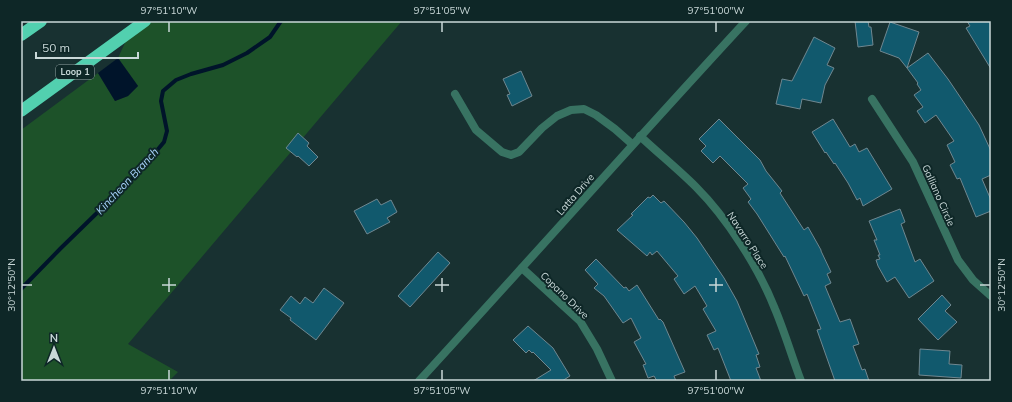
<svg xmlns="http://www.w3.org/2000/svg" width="1012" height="402" font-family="Mulish,sans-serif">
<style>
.green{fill:#1d5229}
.water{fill:#00142a}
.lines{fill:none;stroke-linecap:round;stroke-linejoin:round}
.stream{stroke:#00142a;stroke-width:4}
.building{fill:#11596d;stroke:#6f8790}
.service{stroke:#387362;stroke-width:8}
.minor{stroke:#387362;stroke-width:8}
.tertiary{stroke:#387362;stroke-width:8}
.motorway{stroke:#52d0af;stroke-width:12}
.ticks{fill:none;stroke:#c9d8d8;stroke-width:1.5}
.labels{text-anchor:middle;stroke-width:4;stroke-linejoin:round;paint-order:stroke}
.shield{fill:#0e2727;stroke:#91a3a3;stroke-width:1}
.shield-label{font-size:9px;font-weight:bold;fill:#c9d8d8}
.street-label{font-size:10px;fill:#c9d8d8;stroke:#0e2727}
.water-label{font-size:11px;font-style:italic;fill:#a8d3fc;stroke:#0e2727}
.neatline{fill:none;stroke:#c9d8d8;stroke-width:1.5}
.ticks-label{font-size:10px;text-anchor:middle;fill:#c9d8d8}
</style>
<rect width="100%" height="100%" fill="#183131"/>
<polygon class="green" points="135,21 402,21 128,344 178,372 169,381 21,381 21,130 98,73 115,101 128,96 138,86 118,58"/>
<polygon class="water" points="118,58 138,86 128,96 115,101 98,73"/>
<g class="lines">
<polyline class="stream" points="21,289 61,248 139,172 164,142 167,131 161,101 163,91 176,80 191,74 223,65 247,53 270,37 281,21"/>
</g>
<g class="building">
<polygon points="855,21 868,21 869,27 871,27 873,45 858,47"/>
<polygon points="967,21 991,21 991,69 966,28 970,26"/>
<polygon points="890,22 919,32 907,68 899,58 880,51"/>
<polygon points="814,37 835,48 827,65 834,68 825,85 821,103 802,99 800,109 776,104 782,79 792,81"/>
<polygon points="928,53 948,79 979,125 991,151 991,175 982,179 991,200 991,211 976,217 960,178 957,179 950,165 955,162 947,145 954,141 936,115 925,123 917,111 923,107 914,95 921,90 917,84 918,83 907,68"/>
<polygon points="521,71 532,96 512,106 507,95 510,94 503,79"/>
<polygon points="719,119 760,160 766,171 782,191 780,193 804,230 808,227 821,250 821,251 831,272 827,274 831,283 825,286 840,322 850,319 859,344 853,346 862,370 865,369 869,381 835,381 817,330 821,329 807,294 804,296 785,256 784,257 757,214 748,202 751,199 743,188 748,184 720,156 713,163 701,151 706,146 699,139"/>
<polygon points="833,119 850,147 855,144 859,152 867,148 892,189 863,206 860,198 857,200 848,183 835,163 834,164 826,152 825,153 812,132"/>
<polygon points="298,133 309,143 307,146 318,157 309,166 298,156 297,157 286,148"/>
<polygon points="653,195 661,203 664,201 684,222 697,238 724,278 737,301 759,354 756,355 760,367 756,368 761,381 731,381 718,348 714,350 707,335 716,331 703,309 707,306 695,286 684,294 674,279 678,276 657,251 652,255 650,252 647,256 617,230 633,215 631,214 648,197 650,198"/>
<polygon points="377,199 381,205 391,200 397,212 387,218 390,222 367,234 354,211"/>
<polygon points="900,209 905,222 901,224 915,262 920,259 934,281 909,298 895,277 887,282 878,266 876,260 880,259 878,255 880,255 874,240 877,240 869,221"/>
<polygon points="438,252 450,263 410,307 398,296"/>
<polygon points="596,259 624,288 626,287 629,291 637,285 659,320 660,319 663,322 685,372 674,376 676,381 657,381 654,376 648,378 643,365 646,364 634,342 641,338 631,318 623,323 604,296 594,288 598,284 585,270"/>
<polygon points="324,288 344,303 316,340 290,320 291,318 280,310 291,296 300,304 305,297 313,303"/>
<polygon points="942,295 951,305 945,311 957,322 938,340 918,319"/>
<polygon points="528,326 553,348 570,376 562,381 533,381 551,370 533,352 532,353 529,350 526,353 513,340"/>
<polygon points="920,349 950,351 949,364 962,365 961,378 919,375"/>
</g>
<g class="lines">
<polyline class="service" points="455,94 476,130 502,152 511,155 519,152 542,128 557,116 571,110 584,109 596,115 615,129 632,144"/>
<g class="minor">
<polyline points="872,99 913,162 958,260 973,280 991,296"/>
<path d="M 640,136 C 658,153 678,169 696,187 C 727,218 759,268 775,309 C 785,333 792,357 801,381"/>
</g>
<g class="tertiary">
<polyline points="522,268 580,321 597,349 612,381"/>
<path d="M 419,381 C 529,261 636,140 746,21"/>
</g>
<g class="motorway">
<polyline points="21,35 41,21"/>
<polyline points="21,111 145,21"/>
</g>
</g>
<path class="ticks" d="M 169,22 L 169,32M 442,22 L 442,32M 716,22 L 716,32M 169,278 L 169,292M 442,278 L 442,292M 716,278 L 716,292M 22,285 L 32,285M 162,285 L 176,285M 435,285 L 449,285M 709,285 L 723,285M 980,285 L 990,285M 169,370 L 169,380M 442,370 L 442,380M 716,370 L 716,380"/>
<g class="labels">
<rect class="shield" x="56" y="65" width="38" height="14" rx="3"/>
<g class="shield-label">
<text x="75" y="75">Loop 1</text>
</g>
<g class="street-label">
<text transform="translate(575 194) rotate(-49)" y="4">Latta Drive</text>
<text transform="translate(939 195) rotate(66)" y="4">Galliano Circle</text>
<text transform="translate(748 240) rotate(57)" y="4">Navarro Place</text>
<text transform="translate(565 295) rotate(44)" y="4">Copano Drive</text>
</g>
<g class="water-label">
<text transform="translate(127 181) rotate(-47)" y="4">Kincheon Branch</text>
</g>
</g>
<rect width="1012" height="402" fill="none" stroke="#0e2727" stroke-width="44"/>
<g transform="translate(54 348)" stroke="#0e2727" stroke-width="3" paint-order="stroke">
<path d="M0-3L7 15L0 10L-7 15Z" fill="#c9d8d8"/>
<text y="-6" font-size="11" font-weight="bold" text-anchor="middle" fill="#c9d8d8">N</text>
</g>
<path d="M36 52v6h102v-6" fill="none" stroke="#c9d8d8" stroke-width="2"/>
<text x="42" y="52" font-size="12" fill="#c9d8d8" stroke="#0e2727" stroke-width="3" paint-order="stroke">50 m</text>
<rect x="22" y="22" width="968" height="358" class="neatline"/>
<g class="ticks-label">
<text x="169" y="14">97°51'10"W</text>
<text x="442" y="14">97°51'05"W</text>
<text x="716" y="14">97°51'00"W</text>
<text transform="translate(11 285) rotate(-90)" y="4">30°12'50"N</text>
<text transform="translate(1001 285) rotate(-90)" y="4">30°12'50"N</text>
<text x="169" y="394">97°51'10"W</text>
<text x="442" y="394">97°51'05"W</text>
<text x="716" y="394">97°51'00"W</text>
</g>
</svg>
